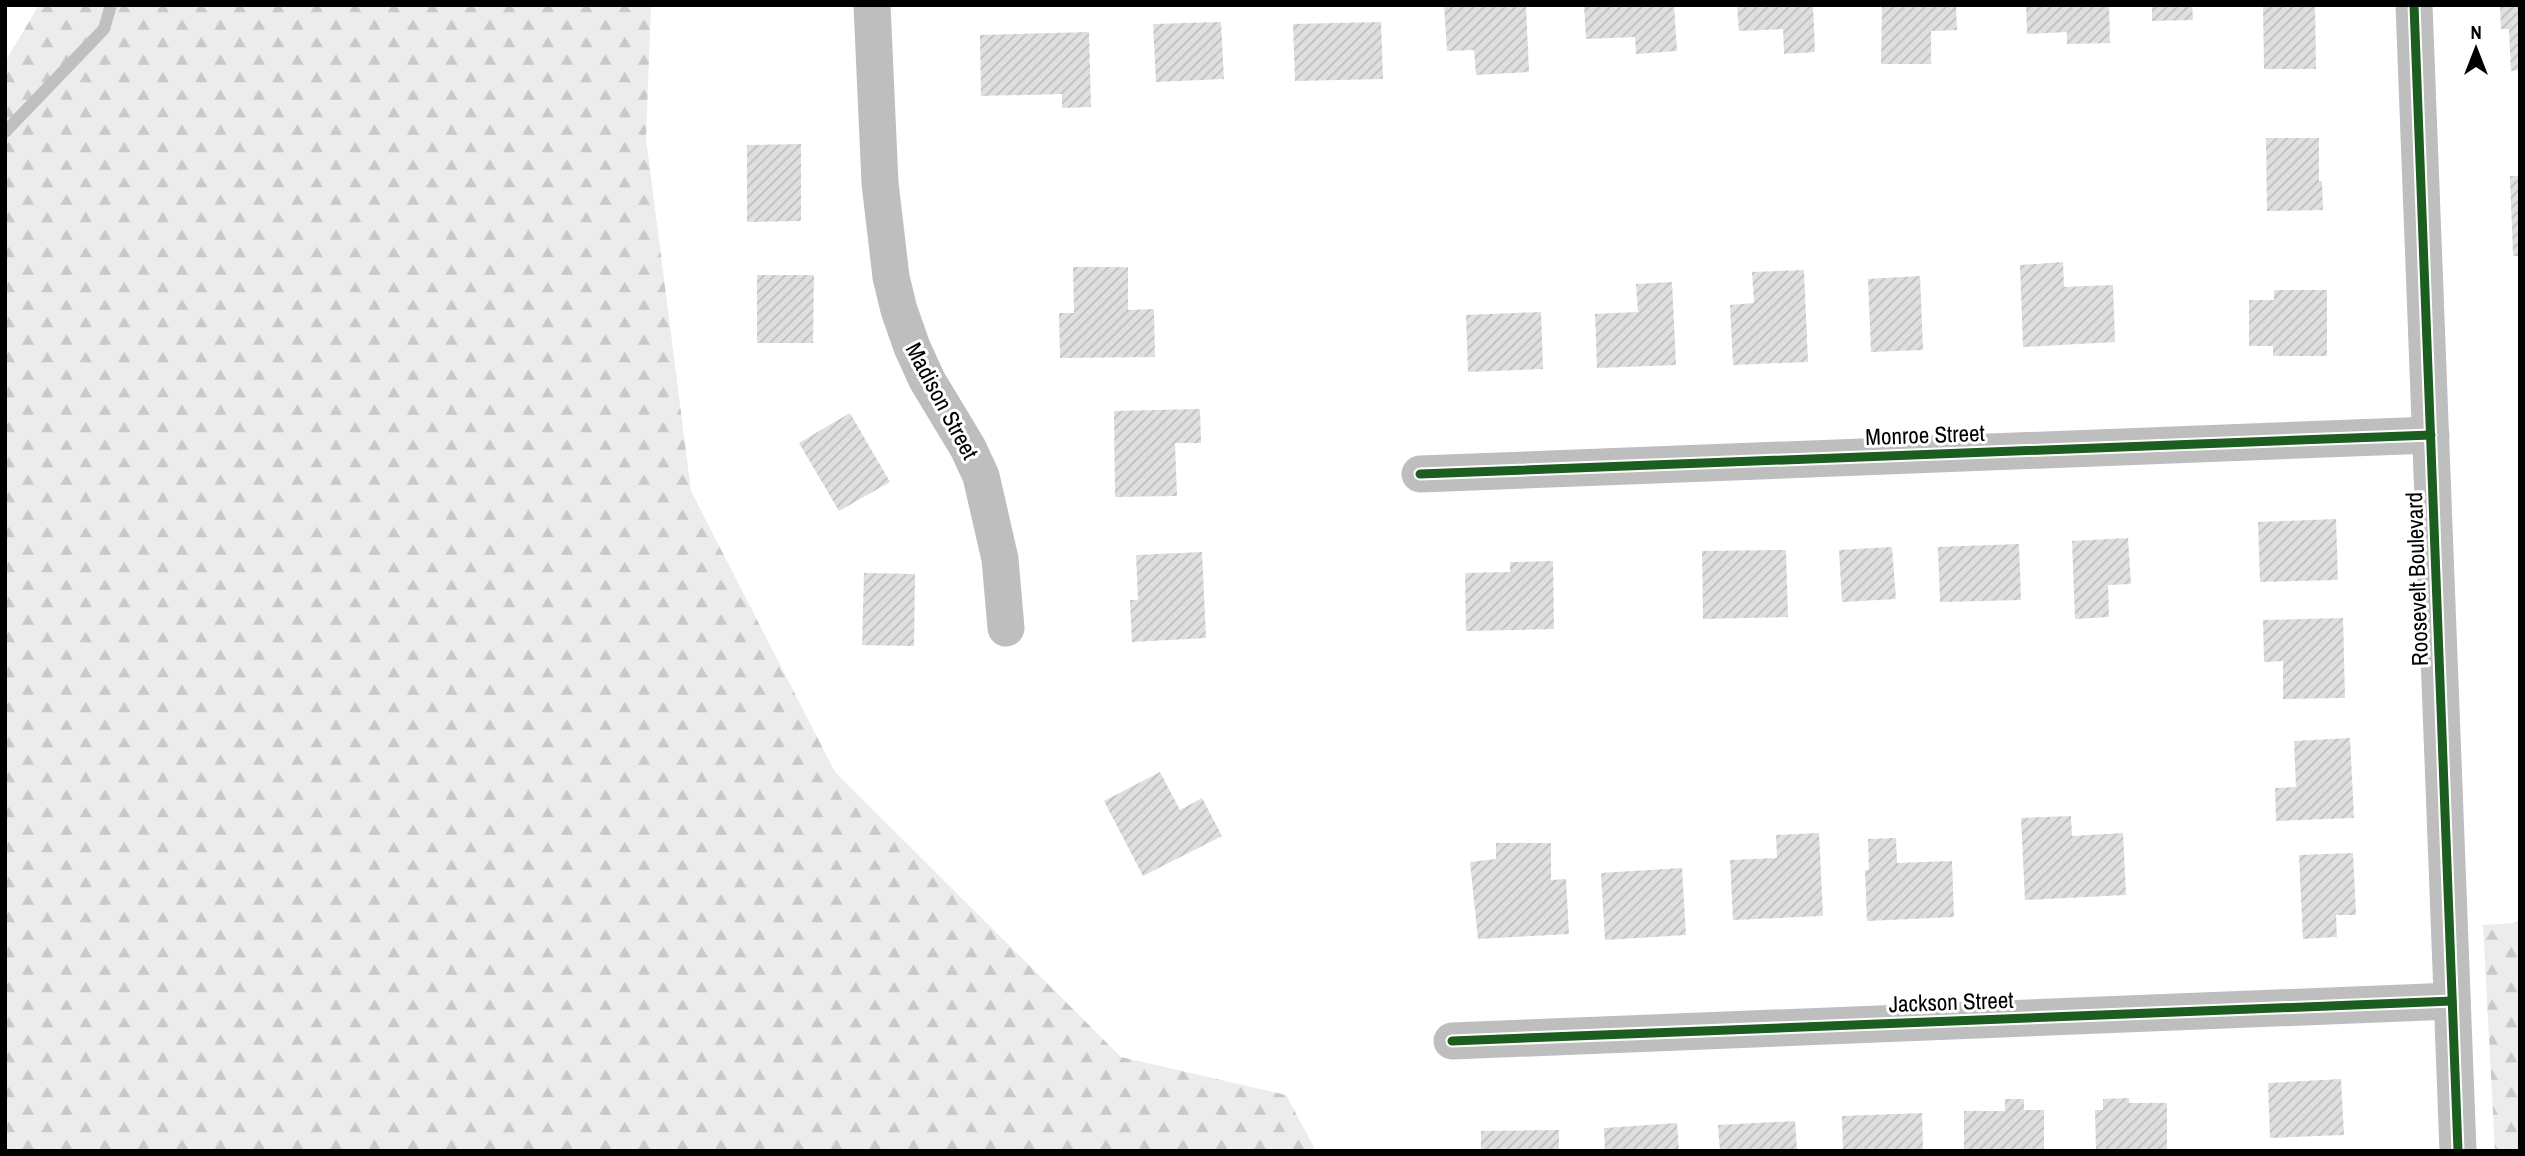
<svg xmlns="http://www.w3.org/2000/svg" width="2525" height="1156" font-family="'Archivo Narrow',sans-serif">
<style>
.forest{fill:url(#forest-firs)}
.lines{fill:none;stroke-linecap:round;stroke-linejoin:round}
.stream{stroke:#bfbfbf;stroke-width:12}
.building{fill:url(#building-hatch)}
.street{stroke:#bebebe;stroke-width:37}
.cycleway-casing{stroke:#fff;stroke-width:13}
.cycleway{stroke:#1b5e20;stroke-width:9}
.labels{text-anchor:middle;stroke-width:6;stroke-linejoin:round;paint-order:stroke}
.street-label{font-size:23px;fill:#000;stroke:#fff}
</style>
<defs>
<pattern id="forest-firs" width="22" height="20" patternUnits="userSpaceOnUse" patternTransform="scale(1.75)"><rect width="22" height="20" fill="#ececec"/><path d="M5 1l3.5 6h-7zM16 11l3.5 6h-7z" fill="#c9c9c9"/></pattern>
<pattern id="building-hatch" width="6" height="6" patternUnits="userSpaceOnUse" patternTransform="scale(1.75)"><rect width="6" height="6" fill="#dfdfdf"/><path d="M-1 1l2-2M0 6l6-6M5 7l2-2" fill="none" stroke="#bebebe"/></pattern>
</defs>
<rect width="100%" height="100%" fill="#fff"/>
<g class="forest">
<polygon points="39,5 651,5 646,138 691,491 835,772 1121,1057 1286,1095 1316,1151 5,1151 5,62"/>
<polygon points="2520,920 2520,1151 2495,1151 2483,925 2514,923"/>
</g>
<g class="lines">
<polyline class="stream" points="5,132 104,29 111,5"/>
</g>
<g class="building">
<polygon points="1444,5 1526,5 1529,72 1476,75 1474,50 1447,51"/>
<polygon points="1584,5 1674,5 1677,51 1636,54 1635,37 1586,39"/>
<polygon points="1737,5 1813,5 1815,52 1784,54 1783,29 1739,31"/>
<polygon points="1882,5 1956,5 1957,30 1931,31 1931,64 1881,64"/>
<polygon points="2026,5 2109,5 2110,43 2067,44 2067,32 2027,34"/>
<polygon points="2152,5 2192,5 2193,20 2152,21"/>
<polygon points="2263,5 2315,5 2316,69 2264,69"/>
<polygon points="2500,5 2520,5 2520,70 2511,71 2509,29 2501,29"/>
<polygon points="1221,22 1224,79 1156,82 1153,24"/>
<polygon points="1381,22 1383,79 1295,81 1293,24"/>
<polygon points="1089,32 1091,107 1062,108 1062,94 981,96 980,35"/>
<polygon points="2266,138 2319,138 2319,181 2322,181 2323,210 2267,211"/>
<polygon points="801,144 801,221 747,222 747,145"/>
<polygon points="2510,176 2520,176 2520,256 2513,256"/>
<polygon points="2063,262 2064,287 2113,285 2115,342 2023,347 2020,265"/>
<polygon points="1073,267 1128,267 1128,310 1154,309 1155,357 1060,358 1059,313 1074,313"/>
<polygon points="1804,270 1808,362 1733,365 1730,305 1754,303 1752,272"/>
<polygon points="757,275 814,275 813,343 757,343"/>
<polygon points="1920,276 1923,350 1871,352 1868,279"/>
<polygon points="1672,282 1676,365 1597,368 1595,314 1638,312 1636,284"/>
<polygon points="2274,290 2327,290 2327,356 2273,356 2273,346 2249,346 2249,300 2274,300"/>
<polygon points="1541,312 1543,369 1468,372 1466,315"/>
<polygon points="1200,409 1201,443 1175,443 1177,496 1115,497 1114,411"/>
<polygon points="850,413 890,482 839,511 799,443"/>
<polygon points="2336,519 2338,580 2260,582 2258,522"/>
<polygon points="2128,538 2131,584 2108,585 2109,617 2075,619 2072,541"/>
<polygon points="2019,544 2021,600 1940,602 1938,547"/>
<polygon points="1892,547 1896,599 1842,602 1839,550"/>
<polygon points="1786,550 1788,617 1703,619 1702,551"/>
<polygon points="1202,552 1206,638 1132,642 1130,600 1138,600 1136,555"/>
<polygon points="1553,561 1554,629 1466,631 1465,573 1510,572 1510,562"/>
<polygon points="864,573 915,574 914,646 862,645"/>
<polygon points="2343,618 2345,698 2283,699 2283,661 2264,662 2263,620"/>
<polygon points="2350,738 2354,818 2276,821 2275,788 2296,787 2294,741"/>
<polygon points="1160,772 1180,810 1202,798 1222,836 1143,876 1104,801"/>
<polygon points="2071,816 2072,836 2123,833 2126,895 2025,900 2021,818"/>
<polygon points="1819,833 1823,916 1733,920 1730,860 1777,858 1776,835"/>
<polygon points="1896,838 1897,863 1952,861 1954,917 1867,921 1865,870 1869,870 1868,839"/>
<polygon points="1496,843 1551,843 1551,880 1566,879 1569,934 1478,939 1470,862 1496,859"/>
<polygon points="2353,853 2356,915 2336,915 2337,937 2303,939 2299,855"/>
<polygon points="1682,868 1686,935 1605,940 1601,873"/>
<polygon points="2341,1079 2344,1135 2270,1138 2268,1083"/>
<polygon points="2129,1098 2129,1103 2167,1103 2167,1151 2096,1151 2095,1110 2103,1110 2103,1099"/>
<polygon points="2005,1099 2024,1099 2024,1110 2044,1110 2044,1151 1964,1151 1964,1111 2005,1111"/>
<polygon points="1922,1113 1923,1151 1843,1151 1842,1116"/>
<polygon points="1795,1121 1797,1151 1720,1151 1718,1125"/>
<polygon points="1677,1123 1679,1151 1605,1151 1604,1128"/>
<polygon points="1559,1130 1559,1151 1481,1151 1481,1131"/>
</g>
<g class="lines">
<g class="street">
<polyline points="872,5 880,183 891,277 899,310 912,347 927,380 968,448 981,476 1000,559 1006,628"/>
<polyline points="2414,5 2458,1151"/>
<polyline points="1420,474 2431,435"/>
<polyline points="1452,1041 2452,1001"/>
</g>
<defs>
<g id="cycleway">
<polyline points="2414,5 2458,1151"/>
<polyline points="1420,474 2431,435"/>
<polyline points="1452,1041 2452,1001"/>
</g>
</defs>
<use href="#cycleway" class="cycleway-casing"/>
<use href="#cycleway" class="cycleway"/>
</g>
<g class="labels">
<g class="street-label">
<text transform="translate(942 401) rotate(62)" y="8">Madison Street</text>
<text transform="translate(1925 435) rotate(-2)" y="8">Monroe Street</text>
<text transform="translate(2417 579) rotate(-92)" y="8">Roosevelt Boulevard</text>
<text transform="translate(1951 1002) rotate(-2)" y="8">Jackson Street</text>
</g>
</g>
<rect width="2525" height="1156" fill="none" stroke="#000000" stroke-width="14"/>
<g transform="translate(2476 49)" stroke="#ffffff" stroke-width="5" paint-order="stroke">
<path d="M0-5L12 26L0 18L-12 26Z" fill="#000000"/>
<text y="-10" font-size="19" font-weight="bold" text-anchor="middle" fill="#000000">N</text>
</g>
</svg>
